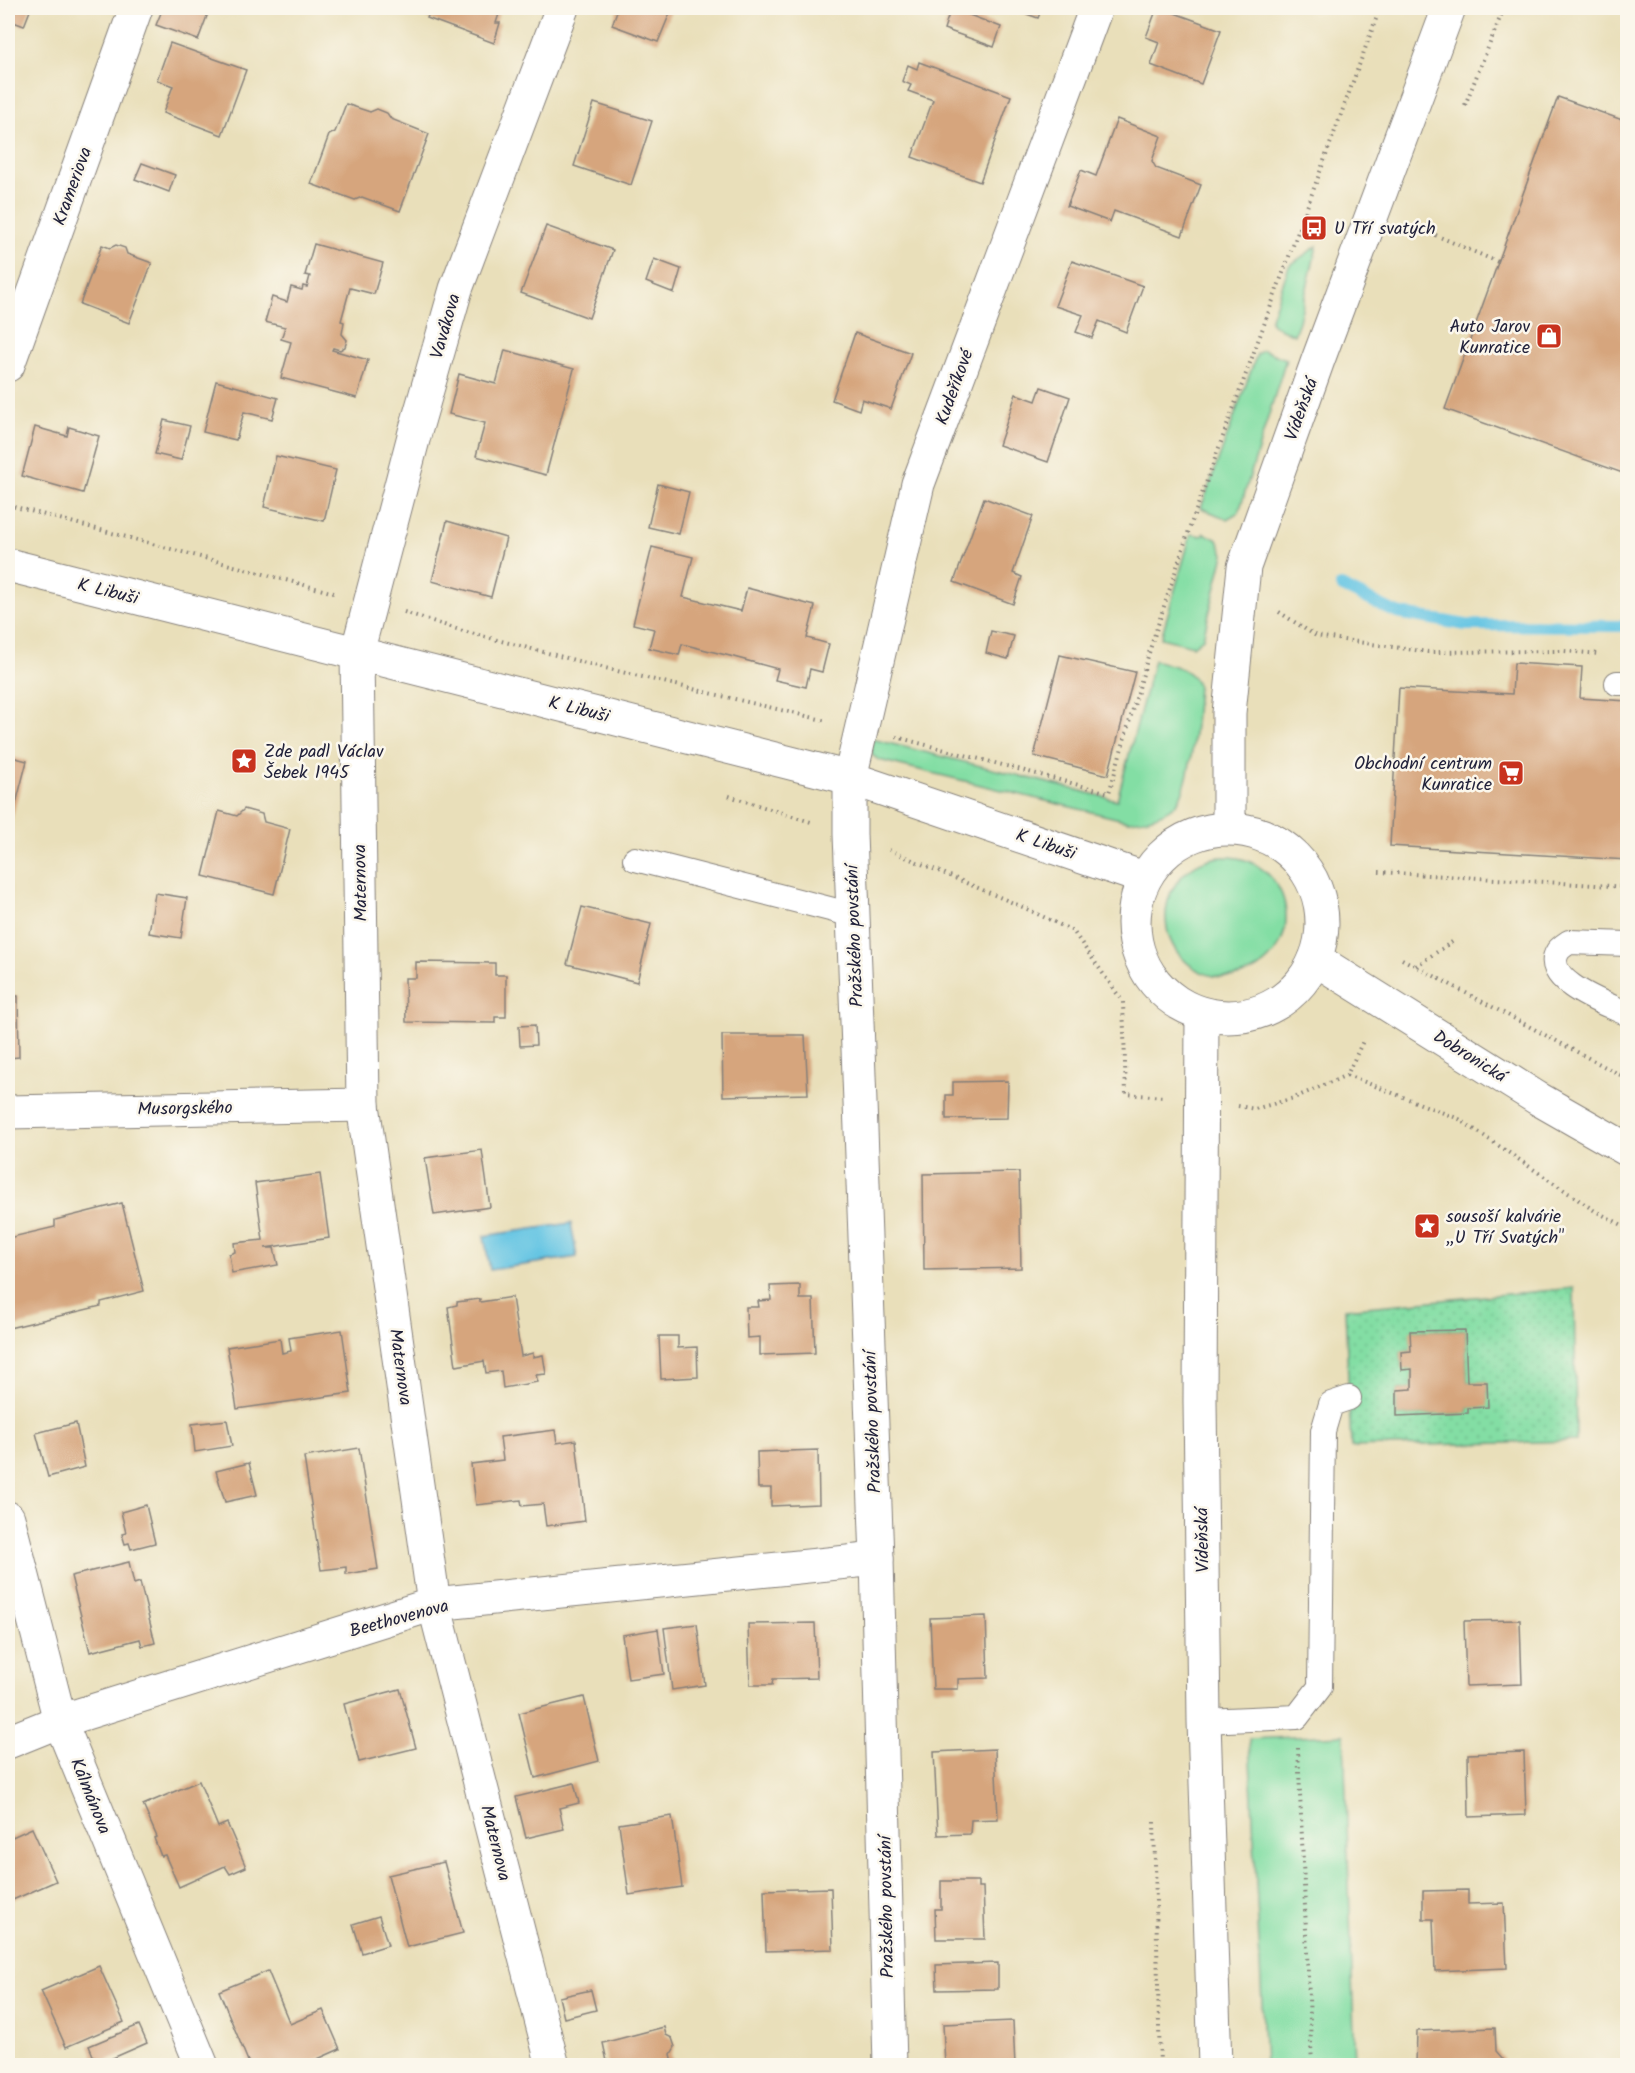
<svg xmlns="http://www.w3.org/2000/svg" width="1635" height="2073" font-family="Kalam,sans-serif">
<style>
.grass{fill:#83dea4;stroke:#528070;stroke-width:1.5}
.garden{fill:url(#garden-dots);stroke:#528070;stroke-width:1.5;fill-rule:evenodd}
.water{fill:#65c5e3;stroke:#44748f;stroke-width:1.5}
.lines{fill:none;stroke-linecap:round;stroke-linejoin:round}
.stream{stroke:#65c5e3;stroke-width:12}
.building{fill:#d6a57d}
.service-casing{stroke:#86807a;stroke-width:26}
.minor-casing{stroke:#86807a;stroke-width:35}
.tertiary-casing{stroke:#86807a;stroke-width:35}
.secondary-casing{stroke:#86807a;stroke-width:35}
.path{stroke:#86807a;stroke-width:4;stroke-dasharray:1.5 4.5;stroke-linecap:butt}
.service{stroke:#fff;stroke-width:24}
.minor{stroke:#fff;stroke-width:33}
.tertiary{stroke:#fff;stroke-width:33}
.secondary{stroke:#fff;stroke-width:33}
.labels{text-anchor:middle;stroke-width:5;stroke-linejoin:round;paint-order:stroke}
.street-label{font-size:18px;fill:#22223b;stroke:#fbf7ec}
.poi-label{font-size:18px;fill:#22223b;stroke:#fbf7ec;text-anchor:start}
</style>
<defs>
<pattern id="garden-dots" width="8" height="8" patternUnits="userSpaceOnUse" patternTransform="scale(1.5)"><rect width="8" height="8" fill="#83dea4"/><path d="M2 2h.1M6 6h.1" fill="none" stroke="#71be8e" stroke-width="1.8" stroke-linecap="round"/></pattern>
</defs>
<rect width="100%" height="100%" fill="#fbf7ec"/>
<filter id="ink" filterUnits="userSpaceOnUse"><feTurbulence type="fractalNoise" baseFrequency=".0167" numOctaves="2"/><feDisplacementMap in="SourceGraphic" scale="12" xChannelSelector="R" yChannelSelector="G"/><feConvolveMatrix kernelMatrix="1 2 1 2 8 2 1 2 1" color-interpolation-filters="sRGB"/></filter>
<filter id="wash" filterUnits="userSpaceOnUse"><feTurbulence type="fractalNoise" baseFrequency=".008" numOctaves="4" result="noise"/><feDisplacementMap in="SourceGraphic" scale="24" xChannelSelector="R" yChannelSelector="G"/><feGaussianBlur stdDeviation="1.35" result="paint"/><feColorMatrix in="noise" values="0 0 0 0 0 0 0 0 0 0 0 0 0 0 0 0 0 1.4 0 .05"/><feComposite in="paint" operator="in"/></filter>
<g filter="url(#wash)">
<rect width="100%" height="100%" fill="#e9dfba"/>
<g class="grass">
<polygon points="1317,246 1299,321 1294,335 1273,325 1270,321 1289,266"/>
<polygon points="1263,350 1286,359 1239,512 1227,519 1201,508 1257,354"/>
<polygon points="1204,533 1218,540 1224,554 1203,638 1193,646 1161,638 1191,534 1202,536"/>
<path d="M 1154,660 C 1172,666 1192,667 1198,687 C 1196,712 1192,789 1175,805 C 1162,816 1145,820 1128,821 L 879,760 L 872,755 L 872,739 L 1117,800 Z"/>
<circle cx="1226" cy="917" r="60"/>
<polygon points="1344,1735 1355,2065 1265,2065 1249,1739"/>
</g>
<path class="garden" d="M 1574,1288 L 1576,1441 L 1351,1447 L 1345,1309 ZM 1465,1330 L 1467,1382 L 1487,1382 L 1487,1406 L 1468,1408 L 1468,1413 L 1397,1416 L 1397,1390 L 1412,1389 L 1412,1369 L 1402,1369 L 1401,1352 L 1411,1351 L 1411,1331 Z"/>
<polygon class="water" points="571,1223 577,1257 490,1270 484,1236"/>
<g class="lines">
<polyline class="stream" points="1341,586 1397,613 1466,625 1628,626"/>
</g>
<g id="blocks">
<g class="building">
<polygon points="8,8 31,8 24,26 8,20"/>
<polygon points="163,8 210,8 198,40 156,25"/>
<polygon points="431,8 501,8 496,23 500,23 494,43 427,18"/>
<polygon points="618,8 672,8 658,42 612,25"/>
<polygon points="951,8 1001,27 994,47 944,29"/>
<polygon points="1010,8 1042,8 1038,18"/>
<polygon points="1157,8 1174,8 1172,12 1221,30 1201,84 1151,65 1159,42 1146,37"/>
<polygon points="170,43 246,70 222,135 163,113 173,86 157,80"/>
<polygon points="919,62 1011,96 980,182 912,157 933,100 908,91 911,85 902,81 908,65 917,69"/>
<polygon points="1558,97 1628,122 1628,475 1445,409"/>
<polygon points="594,103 652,121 631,185 574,166"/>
<polygon points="346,104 370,112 377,109 387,113 391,119 429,134 400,211 362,197 355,200 311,184 329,135 335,132"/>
<polygon points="1117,119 1161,136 1152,161 1156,168 1201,185 1182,236 1114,211 1110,222 1067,206 1081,170 1096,176"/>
<polygon points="142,163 175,175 169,192 135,179"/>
<polygon points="546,226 613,250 589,318 521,293"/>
<polygon points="314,244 383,263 374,294 350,288 341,321 344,322 342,334 347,340 345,347 340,350 333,348 332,350 368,360 357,398 281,378 291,342 281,339 285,327 265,322 272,297 287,302 291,287 302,290 303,286 307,287 310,276 305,275"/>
<polygon points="102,245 110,248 116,245 125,248 127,254 152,263 129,323 80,304"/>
<polygon points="654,259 681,269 674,293 646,282"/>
<polygon points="1072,261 1143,286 1126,332 1099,321 1092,338 1076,332 1083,315 1055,306"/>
<polygon points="855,333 911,353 891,409 862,399 859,410 832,400"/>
<polygon points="505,350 574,369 546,475 476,456 485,423 449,414 459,374 496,384"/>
<polygon points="216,381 278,398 272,419 244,412 236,440 203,432"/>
<polygon points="1041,387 1070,397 1048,462 999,445 1016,394 1036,401"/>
<polygon points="164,420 190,426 181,460 155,454"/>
<polygon points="35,427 67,436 69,427 99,436 83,493 22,476"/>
<polygon points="276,456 336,470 324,521 264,507"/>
<polygon points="658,484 689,492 679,534 648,527"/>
<polygon points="984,498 1033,516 1013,573 1022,577 1013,604 954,582"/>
<polygon points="447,521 506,538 491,597 432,581"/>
<polygon points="652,547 693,557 683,597 741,611 747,588 815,606 807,638 829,644 822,672 810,669 806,687 775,680 778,669 730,656 682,644 679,655 649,648 654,629 633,624"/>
<polygon points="991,631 1014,636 1008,659 986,653"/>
<polygon points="1060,655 1135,672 1108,775 1034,756"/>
<polygon points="1514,663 1582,667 1580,698 1628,701 1628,860 1390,846 1399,688 1512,694"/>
<polygon points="8,756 27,761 12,819 8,818"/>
<polygon points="244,809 262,814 264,822 290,829 274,894 203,876 219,811 237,816"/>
<polygon points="155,893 187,898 181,938 149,933"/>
<polygon points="582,907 651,924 637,982 567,964"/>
<polygon points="416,962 495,963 495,975 506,975 506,1017 495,1017 495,1023 406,1022 405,978 416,978"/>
<polygon points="8,996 18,996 19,1057 8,1058"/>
<polygon points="535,1025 536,1045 520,1046 519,1026"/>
<polygon points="722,1035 805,1035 808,1094 723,1096"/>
<polygon points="1008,1081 1007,1118 946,1119 946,1095 953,1095 953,1082"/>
<polygon points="482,1150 490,1207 434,1215 425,1158"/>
<polygon points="1019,1172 1021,1268 924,1270 923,1174"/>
<polygon points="320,1174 329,1238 265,1248 274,1248 278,1265 232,1273 229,1254 235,1252 234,1243 263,1240 255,1183"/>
<polygon points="122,1203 144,1291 101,1302 101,1306 9,1328 8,1321 8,1238 55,1227 55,1220"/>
<polygon points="800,1285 800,1299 813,1299 815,1353 760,1355 760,1337 747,1338 746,1307 759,1307 758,1301 771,1300 770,1286"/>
<polygon points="512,1297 521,1356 533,1353 533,1357 543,1355 546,1374 536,1375 538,1382 503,1388 501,1371 486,1373 484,1361 456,1366 448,1307 457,1305 457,1302 480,1299 480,1302"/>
<polygon points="342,1330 351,1393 237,1409 227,1347 280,1339 282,1353 291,1351 289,1338"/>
<polygon points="1465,1330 1467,1382 1487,1382 1488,1407 1468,1408 1468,1413 1397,1416 1397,1390 1412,1389 1412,1369 1402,1370 1401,1352 1411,1351 1410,1331"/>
<polygon points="659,1336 678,1336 678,1348 697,1347 698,1377 661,1379"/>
<polygon points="227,1420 232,1446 195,1452 192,1424"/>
<polygon points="76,1423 85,1467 48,1477 36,1433"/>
<polygon points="555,1430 557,1443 576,1440 585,1521 546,1526 543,1504 522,1506 521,1500 476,1505 471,1464 503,1460 500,1437"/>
<polygon points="359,1448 378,1569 346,1574 346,1567 321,1570 304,1457"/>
<polygon points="818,1450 819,1504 771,1506 771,1488 758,1488 757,1452"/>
<polygon points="249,1463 257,1495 225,1502 216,1471"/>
<polygon points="146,1505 155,1543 131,1549 129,1543 125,1544 122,1534 126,1533 121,1512"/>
<polygon points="129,1562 134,1584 140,1582 155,1643 142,1646 140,1639 90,1652 71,1576"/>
<polygon points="986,1616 988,1678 958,1679 958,1689 933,1689 930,1618"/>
<polygon points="1520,1620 1522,1684 1466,1686 1464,1621"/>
<polygon points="815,1623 817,1678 773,1679 772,1685 750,1685 748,1624"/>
<polygon points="697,1624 705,1685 672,1690 664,1628"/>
<polygon points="658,1629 664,1674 628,1679 622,1635"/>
<polygon points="400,1689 416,1748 359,1762 344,1704"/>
<polygon points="584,1697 599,1761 535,1778 519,1713"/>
<polygon points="995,1749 998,1819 971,1820 970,1834 938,1835 934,1752"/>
<polygon points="1524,1752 1526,1815 1469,1817 1468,1754"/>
<polygon points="199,1781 218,1827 227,1823 246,1867 230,1874 225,1866 179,1887 165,1855 161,1856 154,1838 157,1837 143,1805"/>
<polygon points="574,1783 579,1803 559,1808 564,1829 526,1838 516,1797"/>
<polygon points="672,1816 682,1887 629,1895 619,1824"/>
<polygon points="32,1828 56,1881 8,1902 8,1839"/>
<polygon points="444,1862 463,1933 407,1947 388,1875"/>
<polygon points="941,1881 978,1881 978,1887 983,1887 985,1939 936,1939 935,1909 941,1909"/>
<polygon points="831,1888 833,1949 766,1951 764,1890"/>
<polygon points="1468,1890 1468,1904 1504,1903 1507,1968 1435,1971 1433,1919 1423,1919 1423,1891"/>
<polygon points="379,1916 388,1945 362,1953 353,1924"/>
<polygon points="998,1963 998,1989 937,1990 936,1965"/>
<polygon points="99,1966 124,2022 66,2047 41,1991"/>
<polygon points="268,1971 290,2024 323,2010 340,2049 302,2066 250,2066 219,1991"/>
<polygon points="591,1990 596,2010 564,2018 559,1997"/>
<polygon points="1013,2021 1015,2066 945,2066 943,2024"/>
<polygon points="139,2025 147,2043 97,2065 89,2046"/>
<polygon points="664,2027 666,2035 672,2038 675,2047 671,2054 674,2066 608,2066 603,2043"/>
<polygon points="1495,2028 1496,2051 1503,2059 1503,2066 1416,2066 1417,2031"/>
</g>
</g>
</g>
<g filter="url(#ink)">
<use href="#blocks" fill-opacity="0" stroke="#86807a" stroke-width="1.5"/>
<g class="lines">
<defs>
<g id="service">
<polyline points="1617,683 1628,683"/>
<polyline points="635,859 853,915"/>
<path d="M 1628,944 L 1569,942 C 1566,944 1560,948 1558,951 C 1539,981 1609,1005 1628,1014"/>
<polyline points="1204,1721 1297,1717 1320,1687 1323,1431 1331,1404 1349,1398"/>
</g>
<g id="minor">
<polyline points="8,365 136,8"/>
<polyline points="8,1112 363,1105"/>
<polyline points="8,1518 60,1721 202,2066"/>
<polyline points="8,1742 60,1721 434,1604 877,1559"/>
<polyline points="553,2066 434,1604 363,1105 357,653 415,432 456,289 562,8"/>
<polyline points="890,2066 877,1559 850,834 850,778 918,484 1096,8"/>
</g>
<g id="tertiary">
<polyline points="8,565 850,778 1144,878"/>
<polyline points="1315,959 1537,1098 1628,1150"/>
</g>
<g id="secondary">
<polyline points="1229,828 1229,713 1244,567 1318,360 1449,8"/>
<circle cx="1228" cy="923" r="94"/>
<polyline points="1202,1014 1200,1401 1204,1721 1215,2066"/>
</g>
</defs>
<use href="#service" class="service-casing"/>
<use href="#minor" class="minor-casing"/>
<use href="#tertiary" class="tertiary-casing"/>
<use href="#secondary" class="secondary-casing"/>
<g class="path">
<polyline points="1465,105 1504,8"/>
<polyline points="1419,228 1498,262"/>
<polyline points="8,505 334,593"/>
<polyline points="404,612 463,631 609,669 827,721"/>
<polyline points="1279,612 1316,636 1428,652 1564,651 1600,654"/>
<polyline points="896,737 1109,793 1151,646 1191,524 1380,8"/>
<polyline points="729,796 814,823"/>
<polyline points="889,850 1025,908 1073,931 1123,1002 1126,1094 1164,1097"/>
<polyline points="1379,872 1628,887"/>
<polyline points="1402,959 1628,1079"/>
<polyline points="1416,966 1455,940"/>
<polyline points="1347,1075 1459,1119 1595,1211 1628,1228"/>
<polyline points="1238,1106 1255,1109 1294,1098 1347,1075 1363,1041"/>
<polyline points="1298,1748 1312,2066"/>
<polyline points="1154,1822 1160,2066"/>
</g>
<use href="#service" class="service"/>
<use href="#minor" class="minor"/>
<use href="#tertiary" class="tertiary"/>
<use href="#secondary" class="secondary"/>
</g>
</g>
<defs>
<symbol id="bus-square" viewBox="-11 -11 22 22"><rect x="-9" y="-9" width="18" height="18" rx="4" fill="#c8321e" stroke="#fbf7ec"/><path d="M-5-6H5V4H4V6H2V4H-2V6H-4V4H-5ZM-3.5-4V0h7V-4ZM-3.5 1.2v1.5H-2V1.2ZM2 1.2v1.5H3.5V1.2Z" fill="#fff"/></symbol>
<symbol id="shop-square" viewBox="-11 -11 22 22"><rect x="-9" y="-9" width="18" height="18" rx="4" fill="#c8321e" stroke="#fbf7ec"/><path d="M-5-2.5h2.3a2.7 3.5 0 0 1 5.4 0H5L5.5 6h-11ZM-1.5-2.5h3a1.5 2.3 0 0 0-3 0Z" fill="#fff"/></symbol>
<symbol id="sight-square" viewBox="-11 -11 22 22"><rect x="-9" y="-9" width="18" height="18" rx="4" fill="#c8321e" stroke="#fbf7ec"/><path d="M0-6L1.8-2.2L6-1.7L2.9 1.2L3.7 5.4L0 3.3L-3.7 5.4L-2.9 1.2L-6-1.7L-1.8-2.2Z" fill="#fff"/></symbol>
<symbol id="supermarket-square" viewBox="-11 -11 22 22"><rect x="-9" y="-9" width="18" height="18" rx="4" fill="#c8321e" stroke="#fbf7ec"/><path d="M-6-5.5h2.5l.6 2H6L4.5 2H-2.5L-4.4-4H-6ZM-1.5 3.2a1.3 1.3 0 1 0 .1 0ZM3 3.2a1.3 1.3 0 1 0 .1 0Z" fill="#fff"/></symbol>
</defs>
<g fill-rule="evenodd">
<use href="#bus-square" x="1299" y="213" width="30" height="30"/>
<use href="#shop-square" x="1534" y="321" width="30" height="30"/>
<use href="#sight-square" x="229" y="746" width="30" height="30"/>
<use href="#supermarket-square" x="1496" y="758" width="30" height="30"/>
<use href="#sight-square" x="1412" y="1211" width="30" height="30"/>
</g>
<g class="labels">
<g class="street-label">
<text transform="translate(72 186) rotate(-70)" y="6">Krameriova</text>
<text transform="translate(445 326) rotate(-74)" y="6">Vavákova</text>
<text transform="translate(954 387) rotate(-70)" y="6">Kudeříkové</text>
<text transform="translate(1301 409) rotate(-70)" y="6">Vídeňská</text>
<text transform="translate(108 591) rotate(14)" y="6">K Libuši</text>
<text transform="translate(579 709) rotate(14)" y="6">K Libuši</text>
<text transform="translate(1046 844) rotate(19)" y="6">K Libuši</text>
<text transform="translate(360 883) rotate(-91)" y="6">Maternova</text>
<text transform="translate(854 936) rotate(-92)" y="6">Pražského povstání</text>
<text transform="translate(1470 1056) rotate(32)" y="6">Dobronická</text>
<text transform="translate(185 1108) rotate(-1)" y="6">Musorgského</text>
<text transform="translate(401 1367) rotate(82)" y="6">Maternova</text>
<text transform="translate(872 1422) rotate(-92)" y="6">Pražského povstání</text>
<text transform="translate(1202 1540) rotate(-91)" y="6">Vídeňská</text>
<text transform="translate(399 1618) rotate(-15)" y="6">Beethovenova</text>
<text transform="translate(91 1796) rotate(68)" y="6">Kálmánova</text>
<text transform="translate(496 1843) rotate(76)" y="6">Maternova</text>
<text transform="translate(886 1907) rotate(-91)" y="6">Pražského povstání</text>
</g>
<g class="poi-label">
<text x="1334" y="234">U Tří svatých</text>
<text x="1530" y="332" text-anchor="end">Auto Jarov<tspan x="1530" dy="21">Kunratice</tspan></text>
<text x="264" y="757">Zde padl Václav<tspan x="264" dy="21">Šebek 1945</tspan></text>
<text x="1492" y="769" text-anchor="end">Obchodní centrum<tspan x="1492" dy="21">Kunratice</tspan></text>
<text x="1446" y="1222">sousoší kalvárie<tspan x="1446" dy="21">„U Tří Svatých"</tspan></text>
</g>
</g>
<rect width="1635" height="2073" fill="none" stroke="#fbf7ec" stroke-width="30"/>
</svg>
